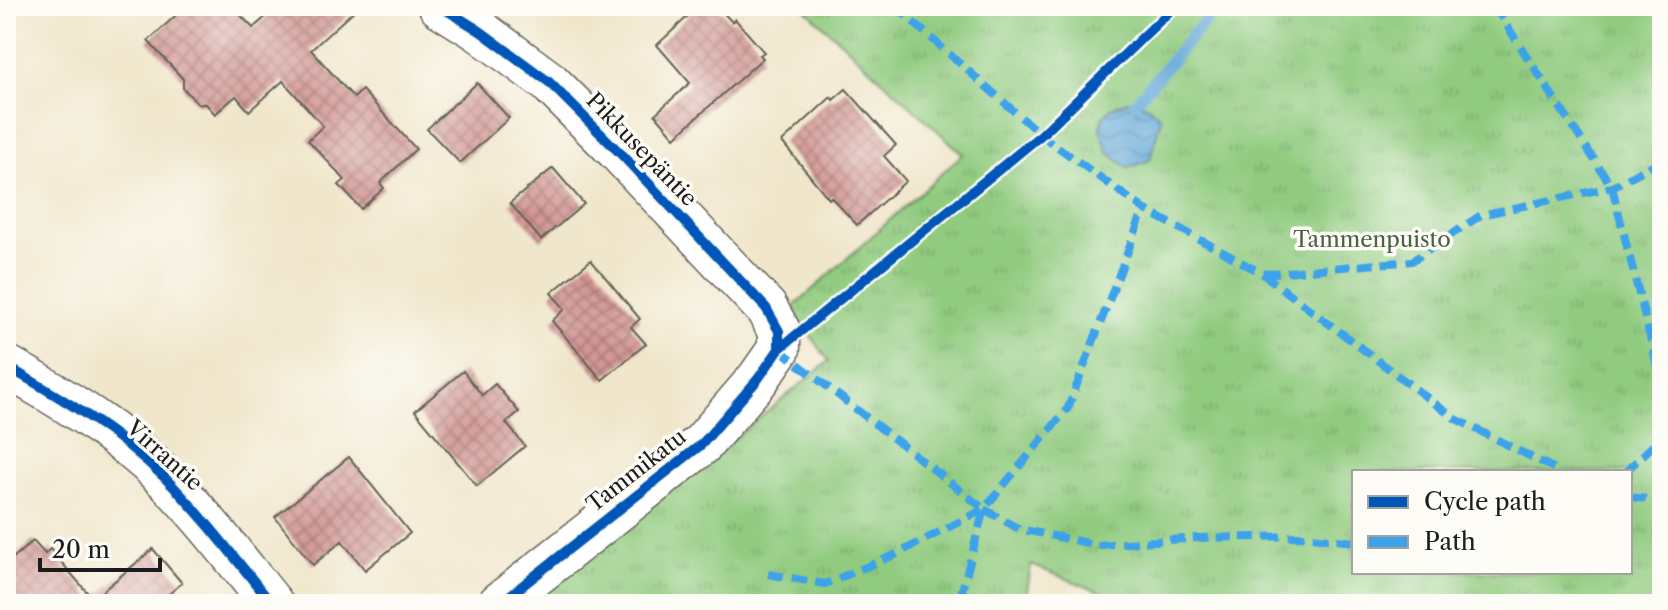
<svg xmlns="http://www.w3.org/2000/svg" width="1668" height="610" font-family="'Libre Caslon Text',serif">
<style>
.park{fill:url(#park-tufts);stroke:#56744e;stroke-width:2;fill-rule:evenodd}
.water{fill:url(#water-waves);stroke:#3f627a;stroke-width:2}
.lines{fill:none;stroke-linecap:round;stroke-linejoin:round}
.stream{stroke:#62a7d8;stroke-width:12}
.building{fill:url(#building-cross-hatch)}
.street-casing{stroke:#666359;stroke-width:45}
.street{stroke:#fff;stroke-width:42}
.quiet{stroke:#3da2ea;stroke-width:8;stroke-dasharray:16 8;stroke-linecap:butt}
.cycleway-casing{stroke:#fdfcf7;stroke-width:15}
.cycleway{stroke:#0057b8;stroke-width:10}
.labels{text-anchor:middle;stroke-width:7;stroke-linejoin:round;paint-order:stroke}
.street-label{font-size:22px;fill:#1c1c1c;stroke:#fdfcf7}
.park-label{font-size:22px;fill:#4a6244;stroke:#fdfcf7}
</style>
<defs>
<pattern id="park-tufts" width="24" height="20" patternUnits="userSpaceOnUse" patternTransform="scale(2)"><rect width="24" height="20" fill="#90cb7f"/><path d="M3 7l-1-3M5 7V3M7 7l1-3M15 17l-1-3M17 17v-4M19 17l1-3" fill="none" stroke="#7cae6d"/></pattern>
<pattern id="water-waves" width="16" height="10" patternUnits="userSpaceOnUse" patternTransform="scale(2)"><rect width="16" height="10" fill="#62a7d8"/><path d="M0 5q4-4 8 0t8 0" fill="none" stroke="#5087ae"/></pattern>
<pattern id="building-cross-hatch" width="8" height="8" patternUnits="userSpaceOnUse" patternTransform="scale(2)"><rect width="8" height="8" fill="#d39895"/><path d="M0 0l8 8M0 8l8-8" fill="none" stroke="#aa7b79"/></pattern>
</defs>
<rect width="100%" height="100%" fill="#fdfcf7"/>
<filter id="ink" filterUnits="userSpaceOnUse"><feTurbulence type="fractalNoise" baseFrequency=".0125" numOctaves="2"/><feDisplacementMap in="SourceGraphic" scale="16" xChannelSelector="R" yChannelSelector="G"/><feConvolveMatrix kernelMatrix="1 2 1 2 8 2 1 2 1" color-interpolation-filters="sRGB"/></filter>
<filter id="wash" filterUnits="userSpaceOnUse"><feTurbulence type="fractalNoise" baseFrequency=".006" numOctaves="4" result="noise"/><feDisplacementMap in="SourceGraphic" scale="32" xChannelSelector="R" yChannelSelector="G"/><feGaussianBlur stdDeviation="1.8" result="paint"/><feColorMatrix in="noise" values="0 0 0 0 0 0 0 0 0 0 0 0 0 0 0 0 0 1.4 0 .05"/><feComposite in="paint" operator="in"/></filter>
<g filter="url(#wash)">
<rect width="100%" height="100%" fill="#f0e6cb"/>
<path class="park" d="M 802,6 L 1662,6 L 1662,604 L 1132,604 L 1031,565 L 1025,604 L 532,604 L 829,361 L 791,309 L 963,154 ZM 1354,472 L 1630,472 L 1630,572 L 1354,572 Z"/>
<polygon class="water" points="1127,101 1148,106 1161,118 1150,160 1128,168 1109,153 1100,131 1103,117 1111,108"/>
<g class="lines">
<polyline class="stream" points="1135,103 1218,6"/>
</g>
<g id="blocks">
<g class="building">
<polygon points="186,6 232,6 253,28 278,6 359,6 311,50 354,98 362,90 416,149 380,183 384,188 361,209 339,185 345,180 308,140 323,126 283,81 249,111 236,96 215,114 206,104 198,104 183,88 183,79 148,41"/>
<polygon points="699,6 717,6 732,22 735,19 764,52 760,55 763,58 675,137 655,114 690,83 657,45"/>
<polygon points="477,83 509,118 460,163 427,129"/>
<polygon points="846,89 896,145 884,156 906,181 857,225 831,197 829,199 782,142 831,97 833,100"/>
<polygon points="553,168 584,204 541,240 510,203"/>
<polygon points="591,260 640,319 631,327 646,344 602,380 552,321 565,309 551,293"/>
<polygon points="463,371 482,395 495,384 519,412 506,423 525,446 477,486 415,411"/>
<polygon points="349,457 410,533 365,570 342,541 313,565 275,517"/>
<polygon points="33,541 45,554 50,549 93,599 153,549 182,583 157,604 6,604 6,564"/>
</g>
</g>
</g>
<g filter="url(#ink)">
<use href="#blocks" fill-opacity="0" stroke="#666359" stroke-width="2"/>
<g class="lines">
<defs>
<g id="street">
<polyline points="440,6 480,31 549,82 621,154 766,308 779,331 779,349 758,379 702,444 499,604"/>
<path d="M 6,366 C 62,398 119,432 165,478 C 204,517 237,561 272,604"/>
</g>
</defs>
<use href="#street" class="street-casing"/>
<use href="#street" class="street"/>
<g class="quiet">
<polyline points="895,6 1041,135 1144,209 1263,274 1454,418 1561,472"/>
<polyline points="1494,6 1612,187 1662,385"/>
<polyline points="1263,274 1412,261 1481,215 1612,187 1662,160"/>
<polyline points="779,349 984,509 960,598 954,604"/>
<polyline points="1625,472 1662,437"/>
<polyline points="1630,497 1662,501"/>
<polyline points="984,509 1019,529 1098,545 1198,538 1303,536 1354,542"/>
<polyline points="768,574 825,584 897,554 984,509 1068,408 1144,209"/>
</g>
<defs>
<g id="cycleway">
<polyline points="440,6 480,31 549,82 621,154 766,308 779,331 779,349"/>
<path d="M 6,366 C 62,398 119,432 165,478 C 204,517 237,561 272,604"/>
<polyline points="499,604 702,444 758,379 779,349 1041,135 1175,6"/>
</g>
</defs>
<use href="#cycleway" class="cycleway-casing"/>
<use href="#cycleway" class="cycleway"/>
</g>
</g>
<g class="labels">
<g class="street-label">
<text transform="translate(642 149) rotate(46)" y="8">Pikkusepäntie</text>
<text transform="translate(165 455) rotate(42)" y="8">Virrantie</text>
<text transform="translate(636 470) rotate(-38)" y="8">Tammikatu</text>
</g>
<g class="park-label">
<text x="1372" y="247">Tammenpuisto</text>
</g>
</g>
<rect width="1668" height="610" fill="none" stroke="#fdfcf7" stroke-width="32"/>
<rect x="1352" y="470" width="280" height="104" fill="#fdfcf7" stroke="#a3a29f" stroke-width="2"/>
<rect x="1368" y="496" width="40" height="12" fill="#0057b8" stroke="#a3a29f" stroke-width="2"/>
<text x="1424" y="510" font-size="24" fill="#1c1c1c">Cycle path</text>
<rect x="1368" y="536" width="40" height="12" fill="#3da2ea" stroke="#a3a29f" stroke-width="2"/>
<text x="1424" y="550" font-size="24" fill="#1c1c1c">Path</text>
<path d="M40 558v12h120v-12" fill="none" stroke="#1c1c1c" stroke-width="4"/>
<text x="52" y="558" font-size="24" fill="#1c1c1c" stroke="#fdfcf7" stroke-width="6" paint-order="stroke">20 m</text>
</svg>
